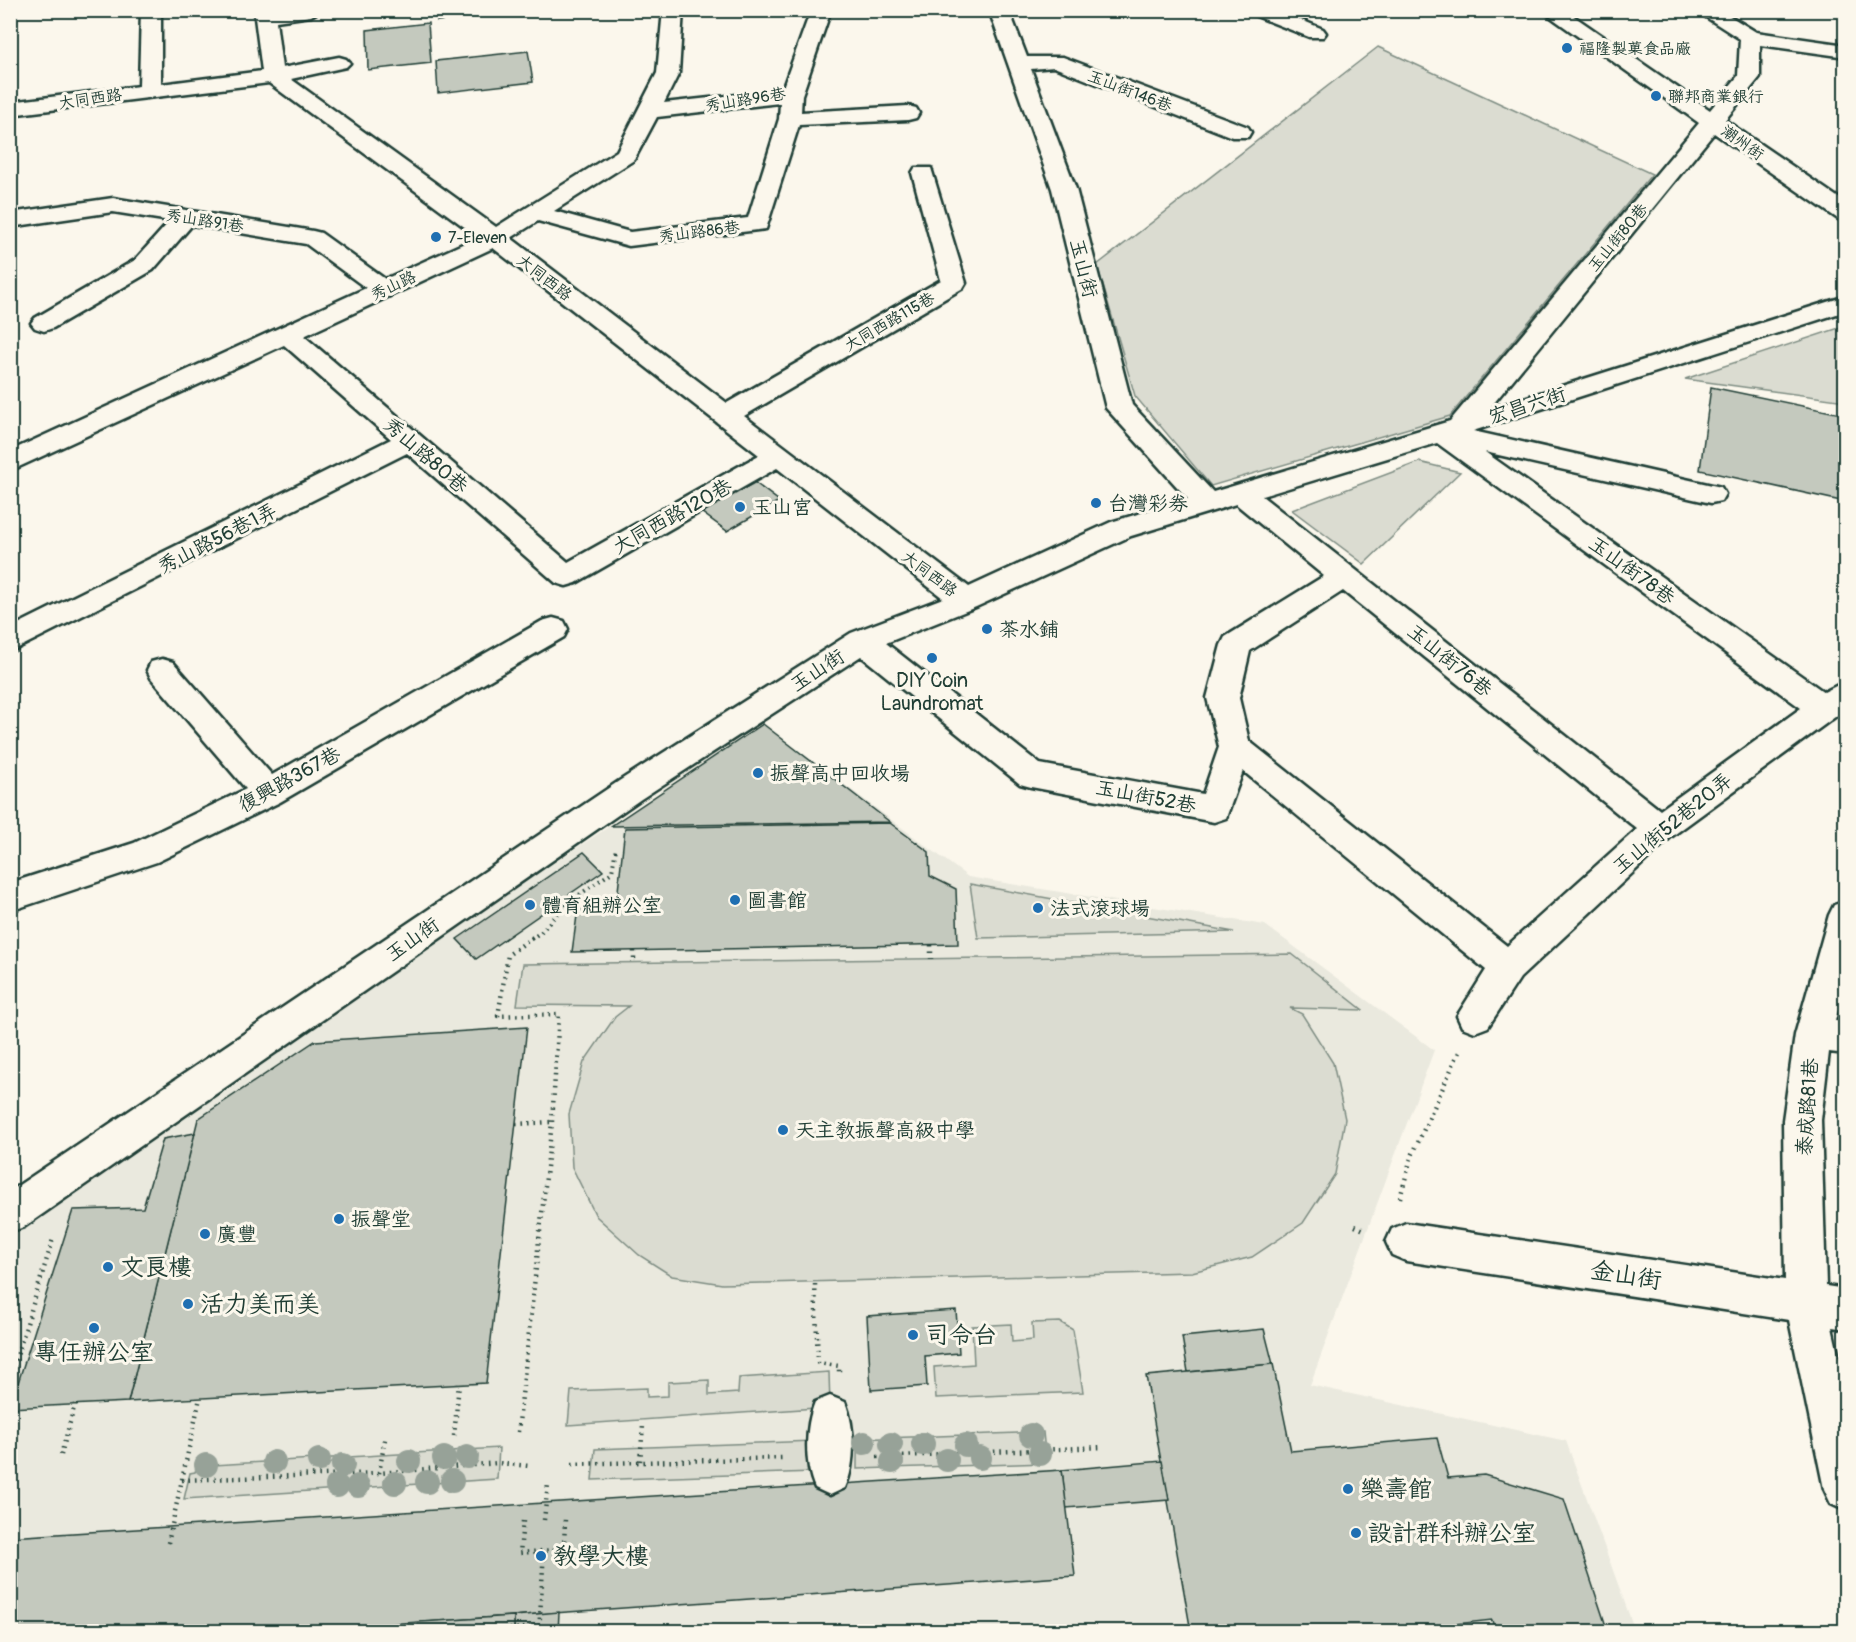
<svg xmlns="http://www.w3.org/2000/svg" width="1856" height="1642" font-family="Pangolin,'LXGW WenKai TC',sans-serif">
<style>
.built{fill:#eae9de}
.green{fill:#dbdcd1;stroke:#7d8c82;stroke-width:1.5}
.building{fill:#c4c9be;stroke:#1f3d34;stroke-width:1.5}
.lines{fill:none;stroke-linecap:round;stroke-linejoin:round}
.minor-casing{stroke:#1f3d34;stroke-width:5}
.path-far1{stroke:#1f3d34;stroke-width:4;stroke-dasharray:1.5 4.5;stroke-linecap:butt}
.path{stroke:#1f3d34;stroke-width:4.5;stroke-dasharray:1.5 5;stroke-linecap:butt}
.minor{fill:#fbf7ec;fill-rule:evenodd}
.tree{fill:#97a298}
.poi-dot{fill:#1f6fb2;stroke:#fbf7ec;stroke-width:2}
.labels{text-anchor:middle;stroke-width:6;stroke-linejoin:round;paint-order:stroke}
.far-poi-label{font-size:16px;fill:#1f3d34;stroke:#fbf7ec;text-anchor:start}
.far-street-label{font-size:16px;fill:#1f3d34;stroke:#fbf7ec}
.street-label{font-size:20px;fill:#1f3d34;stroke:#fbf7ec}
.poi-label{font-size:20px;fill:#1f3d34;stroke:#fbf7ec;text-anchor:start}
.near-poi-label{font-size:24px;fill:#1f3d34;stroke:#fbf7ec;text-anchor:start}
.near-street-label{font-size:24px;fill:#1f3d34;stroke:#fbf7ec}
</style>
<rect width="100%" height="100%" fill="#fbf7ec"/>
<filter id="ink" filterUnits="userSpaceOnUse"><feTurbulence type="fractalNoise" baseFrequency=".0167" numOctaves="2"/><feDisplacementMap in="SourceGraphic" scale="12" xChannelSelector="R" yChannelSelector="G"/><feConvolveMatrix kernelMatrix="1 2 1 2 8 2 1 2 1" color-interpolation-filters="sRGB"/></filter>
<g filter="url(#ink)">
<polygon class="built" points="763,724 968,877 1265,925 1434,1050 1310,1385 1566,1441 1635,1631 11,1631 10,1234 386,975"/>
<g class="green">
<polygon points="1378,47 1652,174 1450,416 1211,486 1135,396 1097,265"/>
<polygon points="1845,326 1845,401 1685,379"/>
<polygon points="1419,462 1460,472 1364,564 1292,510"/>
<polygon points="970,884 1234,932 978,938"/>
<polygon points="1292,954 1363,1010 1290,1008 1302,1014 1333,1063 1345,1119 1335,1174 1303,1223 1252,1257 1192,1272 722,1284 672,1276 639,1255 596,1216 572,1167 569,1114 584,1062 615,1017 629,1006 517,1005 523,964"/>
<polygon points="1060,1322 1073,1330 1083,1392 936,1398 934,1367 974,1364 972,1326 1011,1324 1012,1342 1033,1340 1032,1323"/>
<polygon points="829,1372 830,1407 568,1425 571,1391 647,1388 647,1397 668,1396 668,1382 709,1380 709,1395 738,1393 739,1378"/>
<polygon points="1043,1432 1046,1463 857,1469 857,1439"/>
<polygon points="813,1441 813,1472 592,1480 595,1449"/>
<polygon points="499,1448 497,1479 184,1499 190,1473 195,1472 197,1466"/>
</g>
<g class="building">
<polygon points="436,10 515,10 516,13 437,21"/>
<polygon points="428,23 431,63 368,70 367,30"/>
<polygon points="528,51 533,82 438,93 436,61"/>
<polygon points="1711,387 1846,415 1841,501 1700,470"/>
<polygon points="754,482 779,501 727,531 701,512"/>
<polygon points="763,724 890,822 611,826"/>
<polygon points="890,823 929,852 930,876 956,889 958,944 572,952 579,901 617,900 625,828"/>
<polygon points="584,852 603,871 476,959 457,939"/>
<polygon points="527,1027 486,1383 128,1402 198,1119 315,1041"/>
<polygon points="195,1133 128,1402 10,1408 73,1210 143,1208 163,1139"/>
<polygon points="956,1310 959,1353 925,1356 927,1386 871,1390 867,1316"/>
<polygon points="1264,1329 1273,1364 1188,1372 1182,1337"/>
<polygon points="1273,1364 1291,1451 1437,1438 1448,1478 1484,1475 1564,1499 1608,1632 1495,1632 1492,1620 1383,1632 1191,1632 1146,1376"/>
<polygon points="1162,1461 1169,1500 1066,1508 1062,1470"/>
<polygon points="1062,1470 1075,1576 285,1632 10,1632 10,1537"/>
<polygon points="559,1612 558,1632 514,1632 514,1616"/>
<polygon points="514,1616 514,1632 384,1632 389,1624"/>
</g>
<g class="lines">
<defs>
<g id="minor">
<path d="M 141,10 L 161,10 L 161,84 L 262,71 L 254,10 L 321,10 L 311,16 L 276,21 L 282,68 L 339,57 L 346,59 L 350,63 L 346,67 L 291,79 L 496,227 L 617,151 L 657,73 L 663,10 L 683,10 L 679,73 L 664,103 L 782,90 L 811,10 L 831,10 L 802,95 L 801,112 L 908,106 L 916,108 L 919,113 L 916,118 L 908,120 L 799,125 L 766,229 L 629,246 L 538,221 L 511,238 L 727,403 L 941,280 L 912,173 L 915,168 L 931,168 L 966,283 L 963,288 L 744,416 L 969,587 L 1111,522 L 1188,499 L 1106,408 L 1052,189 L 989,10 L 1009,10 L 1027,57 L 1063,57 L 1248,127 L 1251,132 L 1248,137 L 1232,137 L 1054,67 L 1031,69 L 1076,189 L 1132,405 L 1213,492 L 1450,421 L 1699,123 L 1541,10 L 1565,10 L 1710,110 L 1738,76 L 1740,39 L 1695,10 L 1720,10 L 1756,32 L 1846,45 L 1846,57 L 1760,45 L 1760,77 L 1725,120 L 1846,203 L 1846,221 L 1838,219 L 1714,133 L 1489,409 L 1846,296 L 1846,311 L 1473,431 L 1721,487 L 1725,494 L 1721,501 L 1711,503 L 1485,452 L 1824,692 L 1846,681 L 1846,709 L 1671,837 L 1520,978 L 1488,1027 L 1475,1032 L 1462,1027 L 1457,1016 L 1486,970 L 1243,771 L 1226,818 L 1214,822 L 1031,787 L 1020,784 L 861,656 L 641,799 L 24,1227 L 10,1232 L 10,1191 L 619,781 L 851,633 L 943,598 L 777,468 L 576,583 L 566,586 L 556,583 L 407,453 L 10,652 L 10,628 L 391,439 L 284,345 L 10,471 L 10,451 L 366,288 L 306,244 L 192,225 L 153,270 L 53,328 L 44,331 L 35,328 L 31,323 L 35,318 L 135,260 L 170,221 L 113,212 L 10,227 L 10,213 L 113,198 L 313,231 L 321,233 L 385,279 L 478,237 L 269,83 L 10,115 L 10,102 L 139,86 ZM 780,103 L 779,119 L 748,218 L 630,232 L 554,211 L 634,160 L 657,117 ZM 493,248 L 759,455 L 568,562 L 304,336 ZM 1437,443 L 1801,708 L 1660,810 L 1262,496 ZM 1236,504 L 1324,576 L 1225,637 L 1221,645 L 1207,698 L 1219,747 L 1203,794 L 1040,764 L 886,643 L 976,607 L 1131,536 ZM 1343,591 L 1637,829 L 1507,946 L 1249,741 L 1239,698 L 1250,651 Z"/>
<polygon points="1248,10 1277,10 1323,29 1326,33 1323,37 1309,37 1251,14"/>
<polygon points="553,618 564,621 568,629 564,637 280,802 157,862 10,911 10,883 134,843 246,789 151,678 147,670 151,662 162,659 173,662 272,775 542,621"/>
<polygon points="1846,901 1846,981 1835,1021 1846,1022 1846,1054 1829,1052 1821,1120 1826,1286 1846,1289 1846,1329 1832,1327 1846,1389 1846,1511 1831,1504 1824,1489 1789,1320 1406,1261 1392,1255 1386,1242 1392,1229 1406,1223 1785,1280 1783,1120 1795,1035 1829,915 1834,905"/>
<path d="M 830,1396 L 845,1402 C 855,1427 856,1463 845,1488 L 830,1495 L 815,1488 C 804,1463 805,1427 815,1402 Z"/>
</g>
</defs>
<use href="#minor" class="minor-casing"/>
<polyline class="path-far1" points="531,939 541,932 566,904 612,872 616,848"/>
<g class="path">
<polyline points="931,945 931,959"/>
<polyline points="634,951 634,963"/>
<polyline points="516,1124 552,1122"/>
<polyline points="1400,1198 1411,1158 1459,1052"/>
<polyline points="1355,1226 1364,1230"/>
<polyline points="815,1284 818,1363 839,1366 839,1373"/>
<polyline points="10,1379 53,1239"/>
<polyline points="10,1397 13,1397"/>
<polyline points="518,1432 552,1122 559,1014 498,1016 508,955 533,937"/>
<polyline points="454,1436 459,1384"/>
<polyline points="61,1455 75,1404"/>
<polyline points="877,1457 1103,1447"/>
<polyline points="640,1461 643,1426"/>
<polyline points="572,1464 782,1458"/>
<polyline points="379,1473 385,1439"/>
<polyline points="182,1480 379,1473 498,1463 529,1466"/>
<polyline points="544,1520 548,1484"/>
<polyline points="523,1521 520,1553 564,1549 565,1519"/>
<polyline points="168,1543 200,1398"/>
<polyline points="471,1632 539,1627"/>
<polyline points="539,1632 544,1551"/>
</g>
<use href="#minor" class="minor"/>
</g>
<g class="tree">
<circle cx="1031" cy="1435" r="12"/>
<circle cx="864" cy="1443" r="12"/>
<circle cx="891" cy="1444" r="12"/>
<circle cx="923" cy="1444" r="12"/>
<circle cx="966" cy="1445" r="12"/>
<circle cx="1040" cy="1454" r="12"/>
<circle cx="467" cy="1457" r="12"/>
<circle cx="444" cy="1458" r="12"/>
<circle cx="980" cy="1458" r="12"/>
<circle cx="319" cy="1460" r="12"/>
<circle cx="947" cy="1460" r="12"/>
<circle cx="409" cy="1461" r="12"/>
<circle cx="274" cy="1462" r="12"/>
<circle cx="892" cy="1462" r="12"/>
<circle cx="206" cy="1465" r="12"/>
<circle cx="343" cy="1465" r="12"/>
<circle cx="452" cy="1481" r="12"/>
<circle cx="427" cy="1482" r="12"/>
<circle cx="395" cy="1483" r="12"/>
<circle cx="337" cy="1486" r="12"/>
<circle cx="358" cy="1486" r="12"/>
</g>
</g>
<g class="poi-dot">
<circle cx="1567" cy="48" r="6"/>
<circle cx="1656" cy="96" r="6"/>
<circle cx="436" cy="237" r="6"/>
<circle cx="1096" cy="503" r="6"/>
<circle cx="740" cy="507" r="6"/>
<circle cx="987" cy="629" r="6"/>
<circle cx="932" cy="658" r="6"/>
<circle cx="758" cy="773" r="6"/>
<circle cx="735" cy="900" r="6"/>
<circle cx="530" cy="905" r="6"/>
<circle cx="1038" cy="908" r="6"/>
<circle cx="783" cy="1130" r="6"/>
<circle cx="339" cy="1219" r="6"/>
<circle cx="205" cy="1234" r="6"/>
<circle cx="108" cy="1267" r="6"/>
<circle cx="188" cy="1304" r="6"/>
<circle cx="94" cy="1328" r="6"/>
<circle cx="913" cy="1335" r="6"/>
<circle cx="1348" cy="1489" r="6"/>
<circle cx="1356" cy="1533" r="6"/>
<circle cx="541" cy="1556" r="6"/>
</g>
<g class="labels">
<g class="far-poi-label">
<text x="1579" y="54">福隆製菓食品廠</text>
<text x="1668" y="102">聯邦商業銀行</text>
<text x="448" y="243">7-Eleven</text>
</g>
<g class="far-street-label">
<text transform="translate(1130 90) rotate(21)" y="6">玉山街146巷</text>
<text transform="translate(90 98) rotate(-8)" y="6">大同西路</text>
<text transform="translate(745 99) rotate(-9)" y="6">秀山路96巷</text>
<text transform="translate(1743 142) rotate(35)" y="6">潮州街</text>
<text transform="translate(205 220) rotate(9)" y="6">秀山路91巷</text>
<text transform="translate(699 231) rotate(-7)" y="6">秀山路86巷</text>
<text transform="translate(1617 237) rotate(-50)" y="6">玉山街80巷</text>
<text transform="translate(545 277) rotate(38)" y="6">大同西路</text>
<text transform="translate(393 285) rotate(-25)" y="6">秀山路</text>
<text transform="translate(889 321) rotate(-30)" y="6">大同西路115巷</text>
<text transform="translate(930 573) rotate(37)" y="6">大同西路</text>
</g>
<g class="street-label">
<text transform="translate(1084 268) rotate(76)" y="7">玉山街</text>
<text transform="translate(1527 405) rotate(-18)" y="7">宏昌六街</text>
<text transform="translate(426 455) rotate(41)" y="7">秀山路80巷</text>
<text transform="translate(672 516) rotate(-29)" y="7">大同西路120巷</text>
<text transform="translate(217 538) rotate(-27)" y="7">秀山路56巷1弄</text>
<text transform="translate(1632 570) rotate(36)" y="7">玉山街78巷</text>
<text transform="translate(1450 660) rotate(39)" y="7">玉山街76巷</text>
<text transform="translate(817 670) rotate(-33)" y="7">玉山街</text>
<text transform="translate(289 779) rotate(-29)" y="7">復興路367巷</text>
<text transform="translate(1146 796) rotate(11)" y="7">玉山街52巷</text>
<text transform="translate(1672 823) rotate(-39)" y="7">玉山街52巷20弄</text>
<text transform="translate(412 939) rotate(-35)" y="7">玉山街</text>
<text transform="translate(1807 1107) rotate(-86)" y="7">泰成路81巷</text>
</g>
<g class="poi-label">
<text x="1108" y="510">台灣彩券</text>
<text x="752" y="514">玉山宮</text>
<text x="999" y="636">茶水鋪</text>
<text x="932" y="687" text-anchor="middle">DIY Coin<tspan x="932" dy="23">Laundromat</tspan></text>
<text x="770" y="780">振聲高中回收場</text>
<text x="747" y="907">圖書館</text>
<text x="542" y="912">體育組辦公室</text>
<text x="1050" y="915">法式滾球場</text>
<text x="795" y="1137">天主教振聲高級中學</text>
<text x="351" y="1226">振聲堂</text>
<text x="217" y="1241">廣豐</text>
</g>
<g class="near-poi-label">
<text x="120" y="1275">文良樓</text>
<text x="200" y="1312">活力美而美</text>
<text x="925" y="1343">司令台</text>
<text x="94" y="1360" text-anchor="middle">專任辦公室</text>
<text x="1360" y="1497">樂壽館</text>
<text x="1368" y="1541">設計群科辦公室</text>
<text x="553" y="1564">教學大樓</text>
</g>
<g class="near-street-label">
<text transform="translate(1626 1275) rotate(9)" y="8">金山街</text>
</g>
</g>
<rect width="1856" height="1642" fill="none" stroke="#fbf7ec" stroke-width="36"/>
<rect x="18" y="18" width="1820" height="1606" fill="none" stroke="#1f3d34" stroke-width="2" filter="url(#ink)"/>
</svg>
